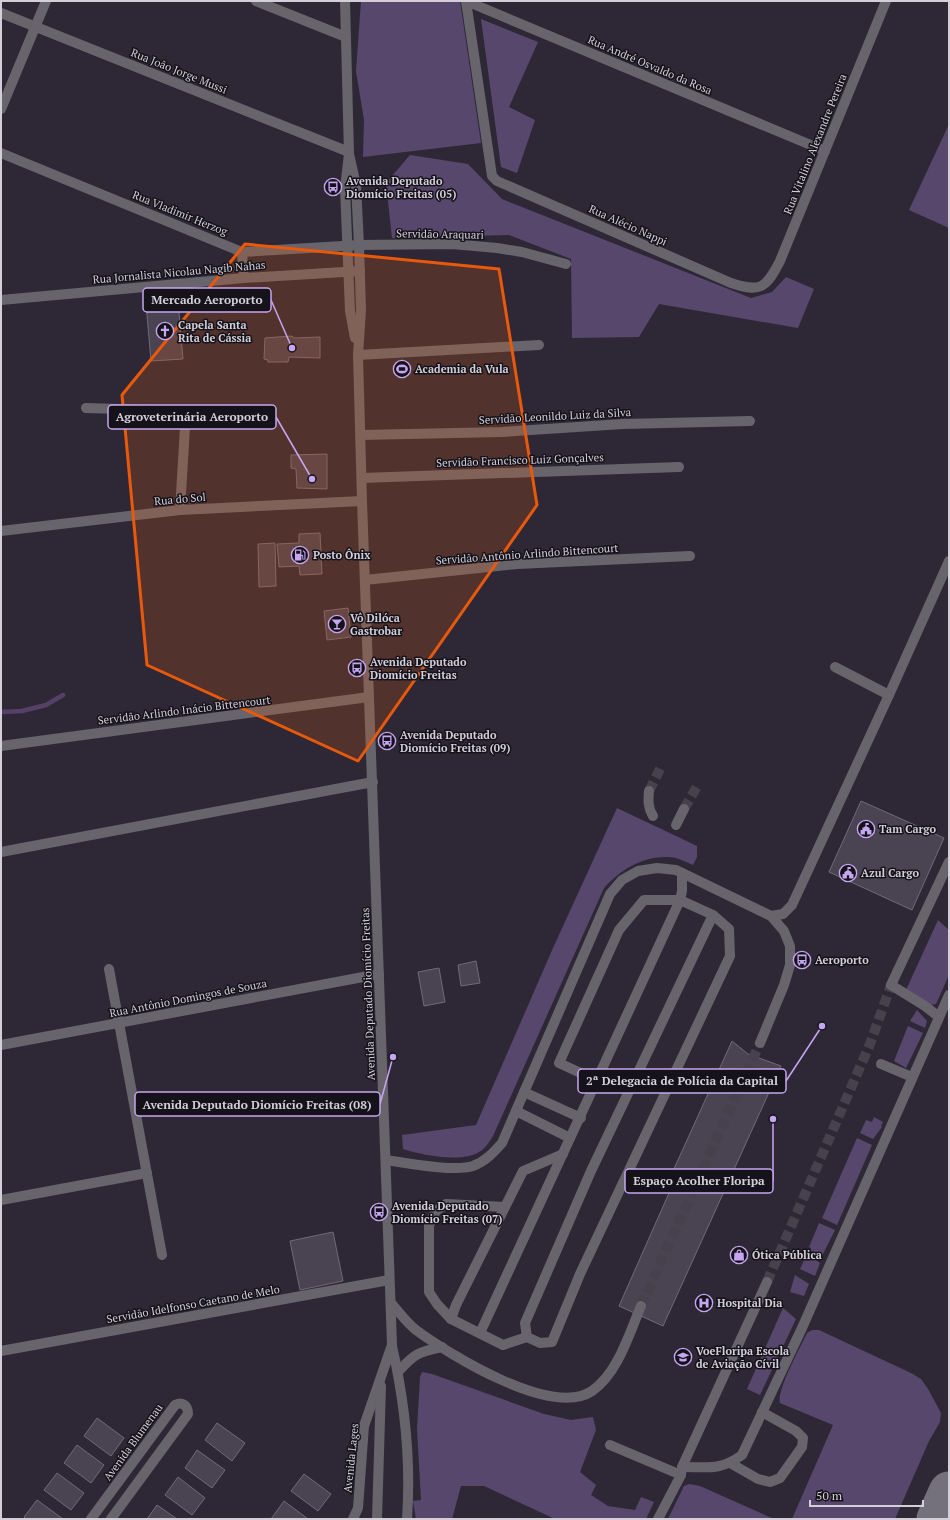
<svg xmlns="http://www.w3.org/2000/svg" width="950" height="1520" font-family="'PT Serif',serif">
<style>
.green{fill:#58476d}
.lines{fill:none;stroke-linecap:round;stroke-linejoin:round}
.stream{stroke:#564068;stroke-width:4.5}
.taxiway{stroke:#74707c;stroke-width:41}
.building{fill:#494352;stroke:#706979}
.minor-tunnel{stroke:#47414e;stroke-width:10;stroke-dasharray:10 5;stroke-linecap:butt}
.minor{stroke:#67646c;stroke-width:10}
.marked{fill:#e8590c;fill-opacity:0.2;stroke:#e8590c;stroke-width:3;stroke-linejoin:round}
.labels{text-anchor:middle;stroke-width:3;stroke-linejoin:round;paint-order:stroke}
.street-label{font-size:11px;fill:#d3cfd9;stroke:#151219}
.poi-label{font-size:11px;font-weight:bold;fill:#d3cfd9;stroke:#151219;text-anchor:start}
.leader{fill:none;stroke:#c6a6f0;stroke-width:1.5}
.callout-dot{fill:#c6a6f0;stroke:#151219;stroke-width:1.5}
.callout{fill:#151219;stroke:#c6a6f0;stroke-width:1.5}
.callout-label{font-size:12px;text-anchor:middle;font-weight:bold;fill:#d3cfd9}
</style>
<rect width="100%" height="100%" fill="#2e2836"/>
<g class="green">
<polygon points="361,1 460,1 481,143 363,157 364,120 356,71"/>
<polygon points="481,19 538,42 509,107 535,120 517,173 501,167"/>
<polygon points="949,124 949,228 909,210"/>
<polygon points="410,155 468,164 502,199 751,298 772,292 786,277 814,289 798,328 659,304 639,337 572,338 571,259 509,235 392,238 386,183"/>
<path d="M 617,808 L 697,846 L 697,857 L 693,865 C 686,862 677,857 669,857 C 643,856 621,869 604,888 L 493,1136 C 489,1142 486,1148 479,1152 C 462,1163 421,1155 403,1149 L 402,1135 L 476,1125 L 553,948 Z"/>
<polygon points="938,920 949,930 949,975 936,1004 925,1006 906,990"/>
<polygon points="917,1010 927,1021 925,1028 910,1021"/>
<polygon points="908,1026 923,1033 906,1068 894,1061"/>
<polygon points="874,1117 883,1122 881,1126 882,1127 873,1139 860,1133 866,1120 872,1122"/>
<polygon points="857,1138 872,1145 837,1225 822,1218"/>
<polygon points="819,1223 835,1230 822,1256 810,1250 811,1248 809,1247"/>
<polygon points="807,1254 820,1263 815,1276 800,1269"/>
<polygon points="795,1275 809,1284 804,1296 790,1292"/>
<polygon points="783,1308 796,1319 760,1395 747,1389"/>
<path d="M 812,1330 L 819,1330 L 911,1373 L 921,1379 L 928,1389 L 941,1413 L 940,1422 L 929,1441 L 895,1519 L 792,1519 L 833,1425 L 780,1403 C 776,1391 801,1346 807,1333 Z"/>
<polygon points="422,1372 432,1374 544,1414 571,1420 593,1417 596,1430 580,1472 596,1485 591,1495 608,1506 635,1510 641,1497 654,1502 646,1519 555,1519 484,1486 461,1486 452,1519 416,1519 413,1501 421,1500 417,1429 420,1377"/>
<polygon points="689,1484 700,1486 774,1519 668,1519 684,1486"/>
</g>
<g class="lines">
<polyline class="stream" points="1,712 22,711 46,705 63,695"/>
<polyline class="taxiway" points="937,1519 949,1492"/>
</g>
<g class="building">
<polygon points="178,301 183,359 151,361 146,304"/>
<polygon points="291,336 295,338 320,337 320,358 289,357 288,362 268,362 268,360 264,359 265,338"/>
<polygon points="327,454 327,489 297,488 296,469 291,468 291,455"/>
<polygon points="320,533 322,574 300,575 299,566 279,567 277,544 299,543 299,534"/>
<polygon points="275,543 276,586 259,587 258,544"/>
<polygon points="348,608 351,637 327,640 324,611"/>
<polygon points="861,801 944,838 912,910 829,872"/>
<polygon points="476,961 480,983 461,986 458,965"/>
<polygon points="439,968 445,1002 424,1006 418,972"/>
<polygon points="732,1041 748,1054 781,1066 663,1326 619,1306 673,1184 668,1182"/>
<polygon points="333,1232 343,1281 300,1290 290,1241"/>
<polygon points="97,1418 124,1438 111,1456 84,1436"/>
<polygon points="217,1423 245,1443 232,1461 205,1440"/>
<polygon points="77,1445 104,1465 91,1483 64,1463"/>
<polygon points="197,1450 225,1470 212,1488 185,1468"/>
<polygon points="57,1473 84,1493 71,1510 44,1490"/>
<polygon points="304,1474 331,1494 318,1511 291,1491"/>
<polygon points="178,1477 205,1498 192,1515 165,1495"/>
<polygon points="37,1500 63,1519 26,1519 24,1517"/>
<polygon points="284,1501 308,1519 271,1519"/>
<polygon points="157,1505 177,1519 147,1519"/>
</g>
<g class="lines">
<g class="minor-tunnel">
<polyline points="649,791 662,765"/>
<polyline points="684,809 699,783"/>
<polyline points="767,1282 870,1044 891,985"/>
<polyline points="641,1306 760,1043"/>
</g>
<g class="minor">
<polyline points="256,1 346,37"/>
<polyline points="345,1 349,154 345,188 350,311 355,338"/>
<path d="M 466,1 L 492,176 L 497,181 L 731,283 C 761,293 766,288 780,261 L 886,1"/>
<polyline points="466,1 825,151"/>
<polyline points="1,13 349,152"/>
<polyline points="1,109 46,1"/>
<polyline points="1,153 242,252 359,245 452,244 497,248 522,252 566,264"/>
<polyline points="349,154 356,185 359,245 361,310 358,355 362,501 392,1345 364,1426 358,1508 353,1519"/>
<polyline points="242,252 244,278"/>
<polyline points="1,300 244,278 360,271"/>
<polyline points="358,355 539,345"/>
<polyline points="86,408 186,411 180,510"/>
<polyline points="361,435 502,432 623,424 750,421"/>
<polyline points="362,478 679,467"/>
<polyline points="1,531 180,510 362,501"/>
<polyline points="365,580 517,564 690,556"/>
<polyline points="835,667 889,695"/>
<polyline points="1,746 369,697"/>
<path d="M 649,791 C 648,801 648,808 653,816"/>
<polyline points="676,825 684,809"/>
<polyline points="1,852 373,782"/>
<polyline points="682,873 682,891 680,900 713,915 729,929 730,956 580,1274 552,1342 540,1343 527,1337 525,1323 591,1171 713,915"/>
<polyline points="771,916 783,914 792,905 889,695 949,561"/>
<polyline points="109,969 162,1255"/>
<polyline points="939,1017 925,1006 891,985 949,862"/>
<polyline points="1,1045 379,974"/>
<polyline points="881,1064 912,1077"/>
<polyline points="524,1092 581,1118"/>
<polyline points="516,1111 570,1138"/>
<path d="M 386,1160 C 407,1163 454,1172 473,1166 C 486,1161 494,1152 502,1143 L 610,894 L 622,880 L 638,871 L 657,868 L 676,870 L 771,916 L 784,931 L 790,946 L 790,965 L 784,985 L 760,1043"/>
<polyline points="1,1200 147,1173"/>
<path d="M 391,1303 C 399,1312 407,1323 416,1330 C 450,1355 552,1418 592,1391 C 618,1373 629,1334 641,1306"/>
<polyline points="451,1319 437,1304 429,1292 429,1225 436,1211 446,1204 505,1207"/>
<polyline points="480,1333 680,900 644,900 619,930 559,1063 598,1081"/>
<polyline points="527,1337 503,1345 451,1319 456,1305 523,1171 563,1154"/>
<path d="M 392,1346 C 405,1403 411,1461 407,1519"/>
<polyline points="1,1351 389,1280"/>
<path d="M 398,1372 C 414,1354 418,1352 442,1347"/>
<polyline points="610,1445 681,1475"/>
<polyline points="730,1463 758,1479 770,1482 780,1478 802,1447 803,1438 796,1431 762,1412"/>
<path d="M 682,1467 C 708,1467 720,1471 742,1455 L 802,1328 L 949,995"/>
<path d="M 91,1519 L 175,1405 C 183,1401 188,1406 188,1414 L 111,1519"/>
<polyline points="377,1519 381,1386"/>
<polyline points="658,1519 681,1475 682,1467 767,1282"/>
</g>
</g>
<path class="marked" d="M 245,244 L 499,269 L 537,505 L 358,761 L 147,665 L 122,395 Z"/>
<defs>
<symbol id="bus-ring" viewBox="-11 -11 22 22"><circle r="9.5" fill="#151219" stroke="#c6a6f0" stroke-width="1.5"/><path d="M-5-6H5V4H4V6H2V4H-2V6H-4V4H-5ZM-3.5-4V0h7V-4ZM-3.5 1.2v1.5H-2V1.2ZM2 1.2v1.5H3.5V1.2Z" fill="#c6a6f0"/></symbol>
<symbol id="church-ring" viewBox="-11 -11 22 22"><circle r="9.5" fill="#151219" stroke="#c6a6f0" stroke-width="1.5"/><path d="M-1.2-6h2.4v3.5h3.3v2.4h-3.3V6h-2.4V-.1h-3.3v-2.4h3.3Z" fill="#c6a6f0"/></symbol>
<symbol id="stadium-ring" viewBox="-11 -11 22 22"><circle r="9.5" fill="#151219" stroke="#c6a6f0" stroke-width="1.5"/><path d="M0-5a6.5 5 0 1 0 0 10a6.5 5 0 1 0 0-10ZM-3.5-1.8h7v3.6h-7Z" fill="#c6a6f0"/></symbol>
<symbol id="fuel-ring" viewBox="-11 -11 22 22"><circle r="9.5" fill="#151219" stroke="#c6a6f0" stroke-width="1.5"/><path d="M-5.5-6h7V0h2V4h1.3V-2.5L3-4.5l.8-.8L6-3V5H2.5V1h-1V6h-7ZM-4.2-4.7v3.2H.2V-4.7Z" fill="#c6a6f0"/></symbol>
<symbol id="bar-ring" viewBox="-11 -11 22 22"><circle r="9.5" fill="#151219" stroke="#c6a6f0" stroke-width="1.5"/><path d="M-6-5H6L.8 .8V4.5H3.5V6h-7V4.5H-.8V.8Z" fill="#c6a6f0"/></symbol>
<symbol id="civic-ring" viewBox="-11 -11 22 22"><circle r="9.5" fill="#151219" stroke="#c6a6f0" stroke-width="1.5"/><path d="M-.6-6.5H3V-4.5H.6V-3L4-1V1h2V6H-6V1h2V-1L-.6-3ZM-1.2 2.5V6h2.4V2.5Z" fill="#c6a6f0"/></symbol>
<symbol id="shop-ring" viewBox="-11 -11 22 22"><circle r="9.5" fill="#151219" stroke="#c6a6f0" stroke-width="1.5"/><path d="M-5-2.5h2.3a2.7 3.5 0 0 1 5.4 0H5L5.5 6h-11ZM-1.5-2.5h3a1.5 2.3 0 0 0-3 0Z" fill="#c6a6f0"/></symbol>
<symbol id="hospital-ring" viewBox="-11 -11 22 22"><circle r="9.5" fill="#151219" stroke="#c6a6f0" stroke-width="1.5"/><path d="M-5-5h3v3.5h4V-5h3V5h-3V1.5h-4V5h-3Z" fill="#c6a6f0"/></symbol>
<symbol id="university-ring" viewBox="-11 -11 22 22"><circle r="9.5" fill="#151219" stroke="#c6a6f0" stroke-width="1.5"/><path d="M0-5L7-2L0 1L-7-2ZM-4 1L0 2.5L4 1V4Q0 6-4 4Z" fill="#c6a6f0"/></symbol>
</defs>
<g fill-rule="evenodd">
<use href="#bus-ring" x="323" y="177" width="20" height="20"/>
<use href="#church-ring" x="155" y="321" width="20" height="20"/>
<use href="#stadium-ring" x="392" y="359" width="20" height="20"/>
<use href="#fuel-ring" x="290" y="545" width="20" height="20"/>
<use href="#bar-ring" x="327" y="614" width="20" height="20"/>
<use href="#bus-ring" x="347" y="658" width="20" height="20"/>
<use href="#bus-ring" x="377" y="731" width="20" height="20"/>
<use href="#civic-ring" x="856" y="819" width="20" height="20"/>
<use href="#civic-ring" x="838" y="863" width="20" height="20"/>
<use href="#bus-ring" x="792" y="950" width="20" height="20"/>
<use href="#bus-ring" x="369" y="1202" width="20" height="20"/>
<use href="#shop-ring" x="729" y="1245" width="20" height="20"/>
<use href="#hospital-ring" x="694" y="1293" width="20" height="20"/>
<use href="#university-ring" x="673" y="1347" width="20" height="20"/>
</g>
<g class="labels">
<g class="street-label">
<text transform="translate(650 65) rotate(23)" y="4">Rua André Osvaldo da Rosa</text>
<text transform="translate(179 71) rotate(22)" y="4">Rua João Jorge Mussi</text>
<text transform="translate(815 144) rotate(-68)" y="4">Rua Vitalino Alexandre Pereira</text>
<text transform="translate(180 213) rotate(22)" y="4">Rua Vladimir Herzog</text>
<text transform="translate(628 225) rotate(24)" y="4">Rua Alécio Nappi</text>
<text transform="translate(440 234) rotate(1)" y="4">Servidão Araquari</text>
<text transform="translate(179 272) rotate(-5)" y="4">Rua Jornalista Nicolau Nagib Nahas</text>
<text transform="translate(555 416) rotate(-3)" y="4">Servidão Leonildo Luiz da Silva</text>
<text transform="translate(520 460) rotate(-2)" y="4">Servidão Francisco Luiz Gonçalves</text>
<text transform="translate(180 499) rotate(-5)" y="4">Rua do Sol</text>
<text transform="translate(527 554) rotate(-4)" y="4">Servidão Antônio Arlindo Bittencourt</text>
<text transform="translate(184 710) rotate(-7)" y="4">Servidão Arlindo Inácio Bittencourt</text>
<text transform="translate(368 994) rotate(-92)" y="4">Avenida Deputado Diomício Freitas</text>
<text transform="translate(188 998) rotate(-11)" y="4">Rua Antônio Domingos de Souza</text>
<text transform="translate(193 1304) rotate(-10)" y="4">Servidão Idelfonso Caetano de Melo</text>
<text transform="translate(133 1442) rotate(-54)" y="4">Avenida Blumenau</text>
<text transform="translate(351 1458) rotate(-84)" y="4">Avenida Lages</text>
</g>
<g class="poi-label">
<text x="346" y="185">Avenida Deputado<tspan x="346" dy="13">Diomício Freitas (05)</tspan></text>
<text x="178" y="329">Capela Santa<tspan x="178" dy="13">Rita de Cássia</tspan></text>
<text x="415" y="373">Academia da Vula</text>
<text x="313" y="559">Posto Ônix</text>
<text x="350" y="622">Vô Dilóca<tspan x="350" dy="13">Gastrobar</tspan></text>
<text x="370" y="666">Avenida Deputado<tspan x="370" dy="13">Diomício Freitas</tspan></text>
<text x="400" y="739">Avenida Deputado<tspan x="400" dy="13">Diomício Freitas (09)</tspan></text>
<text x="879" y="833">Tam Cargo</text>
<text x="861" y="877">Azul Cargo</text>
<text x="815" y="964">Aeroporto</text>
<text x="392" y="1210">Avenida Deputado<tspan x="392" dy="13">Diomício Freitas (07)</tspan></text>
<text x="752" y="1259">Ótica Pública</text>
<text x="717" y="1307">Hospital Dia</text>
<text x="696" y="1355">VoeFloripa Escola<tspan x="696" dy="13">de Aviação Cívil</tspan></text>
</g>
</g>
<path class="leader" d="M292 348L271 300M312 479L276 417M822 1026L786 1081M393 1057L380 1104M773 1119L773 1181"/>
<g class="callout-dot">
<circle cx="292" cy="348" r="4"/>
<circle cx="312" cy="479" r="4"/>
<circle cx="822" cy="1026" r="4"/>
<circle cx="393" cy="1057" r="4"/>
<circle cx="773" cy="1119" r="4"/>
</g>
<g class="callout">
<rect x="143" y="288" width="128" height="24" rx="4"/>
<rect x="108" y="405" width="168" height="24" rx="4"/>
<rect x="578" y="1069" width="208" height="24" rx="4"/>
<rect x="135" y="1092" width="245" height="24" rx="4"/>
<rect x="625" y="1169" width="148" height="24" rx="4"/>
</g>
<g class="callout-label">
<text x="207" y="304">Mercado Aeroporto</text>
<text x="192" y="421">Agroveterinária Aeroporto</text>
<text x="682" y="1085">2ª Delegacia de Polícia da Capital</text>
<text x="257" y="1109">Avenida Deputado Diomício Freitas (08)</text>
<text x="699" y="1185">Espaço Acolher Floripa</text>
</g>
<rect width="950" height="1520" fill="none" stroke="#d3cfd9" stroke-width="4"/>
<path d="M810 1500v6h113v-6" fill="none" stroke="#d3cfd9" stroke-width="2"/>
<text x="816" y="1500" font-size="12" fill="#d3cfd9" stroke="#151219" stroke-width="3" paint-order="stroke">50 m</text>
</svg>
